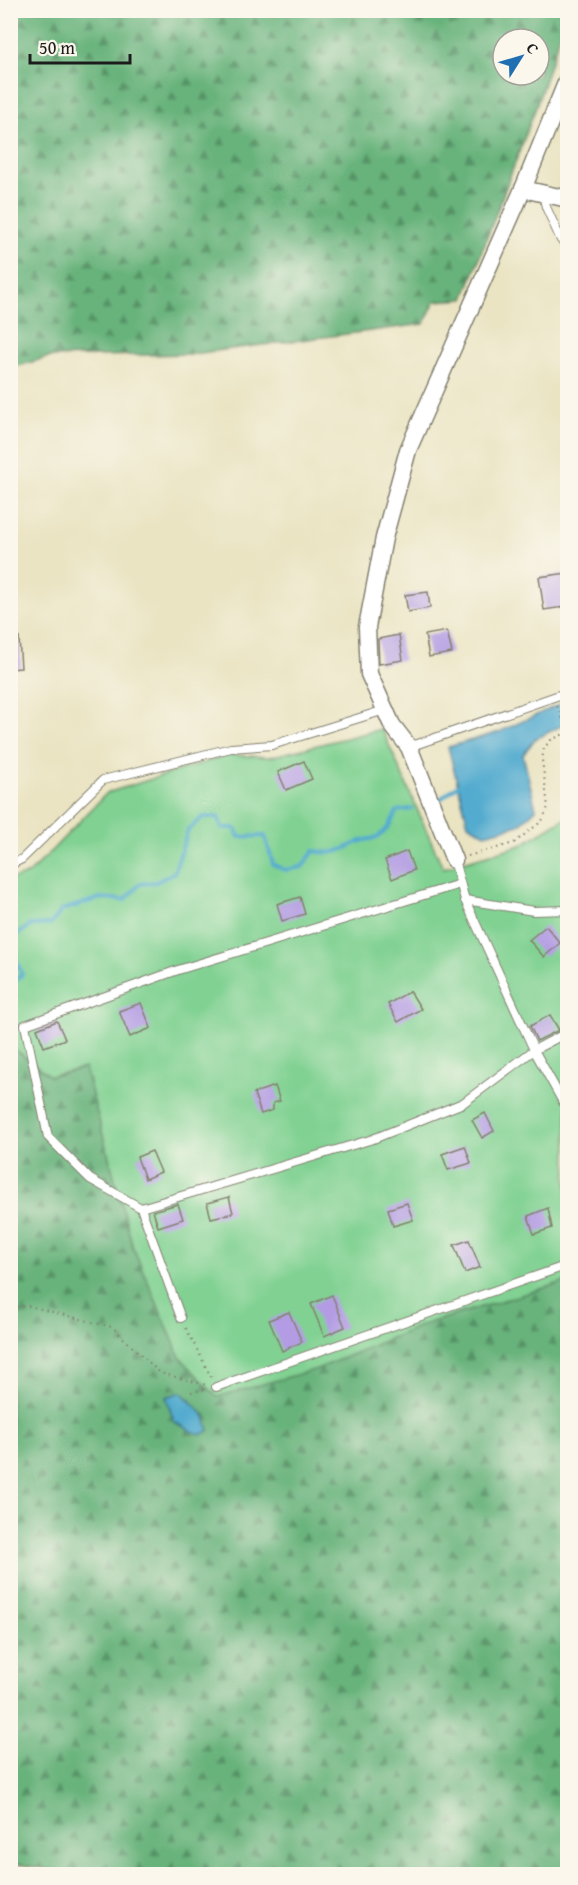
<svg xmlns="http://www.w3.org/2000/svg" width="578" height="1885" font-family="'Gentium Book Plus',serif">
<style>
.forest{fill:url(#forest-firs);stroke:#42684c;stroke-width:1.5;fill-rule:evenodd}
.green{fill:#80d192;stroke:#4e7657;stroke-width:1.5}
.water{fill:#52abcf;stroke:#376476;stroke-width:1.5}
.lines{fill:none;stroke-linecap:round;stroke-linejoin:round}
.stream{stroke:#52abcf;stroke-width:4}
.building{fill:#b39ce3}
.service-casing{stroke:#838070;stroke-width:10}
.minor-casing{stroke:#838070;stroke-width:19}
.path{stroke:#838070;stroke-width:2;stroke-dasharray:1.5 4.5;stroke-linecap:butt}
.service{stroke:#fff;stroke-width:8}
.minor{stroke:#fff;stroke-width:16}
</style>
<defs>
<pattern id="forest-firs" width="22" height="20" patternUnits="userSpaceOnUse" patternTransform="scale(1.5)"><rect width="22" height="20" fill="#68b37c"/><path d="M5 1l3.5 6h-7zM16 11l3.5 6h-7z" fill="#559165"/></pattern>
</defs>
<rect width="100%" height="100%" fill="#fbf7ec"/>
<filter id="ink" filterUnits="userSpaceOnUse"><feTurbulence type="fractalNoise" baseFrequency=".0167" numOctaves="2"/><feDisplacementMap in="SourceGraphic" scale="12" xChannelSelector="R" yChannelSelector="G"/><feConvolveMatrix kernelMatrix="1 2 1 2 8 2 1 2 1" color-interpolation-filters="sRGB"/></filter>
<filter id="wash" filterUnits="userSpaceOnUse"><feTurbulence type="fractalNoise" baseFrequency=".008" numOctaves="4" result="noise"/><feDisplacementMap in="SourceGraphic" scale="24" xChannelSelector="R" yChannelSelector="G"/><feGaussianBlur stdDeviation="1.35" result="paint"/><feColorMatrix in="noise" values="0 0 0 0 0 0 0 0 0 0 0 0 0 0 0 0 0 1.4 0 .05"/><feComposite in="paint" operator="in"/></filter>
<g filter="url(#wash)">
<rect width="100%" height="100%" fill="#eae4c3"/>
<g class="forest">
<path d="M 11,10 L 567,10 L 568,11 L 536,107 L 464,299 L 435,301 L 424,324 L 193,354 L 49,357 L 11,368 ZM 503,39 L 539,39 L 539,75 L 503,75 Z"/>
<polygon points="10,1046 50,1076 85,1068 133,1247 180,1357 317,1369 422,1325 567,1281 567,1874 75,1874 11,1863"/>
</g>
<polygon class="green" points="382,729 443,868 521,845 567,817 567,1281 422,1325 317,1369 217,1397 180,1357 133,1247 85,1068 50,1076 11,1046 10,880 30,873 107,793 228,755 270,757"/>
<g class="water">
<polygon points="567,701 567,723 535,739 523,755 536,809 519,825 485,834 468,824 448,747 499,732"/>
<polygon points="181,1392 205,1416 209,1431 200,1435 174,1422 166,1397"/>
</g>
<g class="lines">
<g class="stream">
<polyline points="438,801 462,782"/>
<path d="M 10,983 L 14,982 L 22,974 L 15,957 L 12,938 L 31,925 L 51,924 L 62,910 L 101,898 L 125,900 L 140,884 L 156,882 L 174,873 L 188,830 L 203,817 L 218,817 L 222,828 L 235,828 L 239,837 L 265,836 L 273,864 L 285,870 L 302,867 L 314,851 C 336,855 340,851 359,842 C 364,839 371,840 377,837 C 387,832 392,821 397,811 L 412,809"/>
</g>
</g>
<g id="blocks">
<g class="building">
<polygon points="567,573 567,601 563,602 564,607 544,610 539,577"/>
<polygon points="428,592 430,608 408,612 405,595"/>
<polygon points="447,631 452,653 429,657 425,635"/>
<polygon points="399,635 403,660 379,664 378,639"/>
<polygon points="19,637 21,668 10,669 10,638"/>
<polygon points="304,761 312,779 286,790 278,772"/>
<polygon points="407,851 414,870 392,879 385,860"/>
<polygon points="300,897 305,914 282,921 277,904"/>
<polygon points="546,926 560,943 544,957 529,940"/>
<polygon points="410,991 421,1009 398,1022 388,1004"/>
<polygon points="141,1003 151,1028 130,1037 119,1011"/>
<polygon points="550,1015 559,1030 537,1041 530,1026"/>
<polygon points="57,1021 65,1039 44,1047 37,1029"/>
<polygon points="275,1086 280,1101 273,1103 273,1110 261,1114 254,1093"/>
<polygon points="485,1113 494,1131 482,1138 472,1120"/>
<polygon points="465,1146 471,1163 448,1170 442,1154"/>
<polygon points="152,1151 161,1172 145,1179 137,1157"/>
<polygon points="229,1197 233,1213 211,1218 207,1203"/>
<polygon points="407,1203 413,1220 393,1226 388,1209"/>
<polygon points="178,1204 183,1219 158,1227 153,1211"/>
<polygon points="548,1208 552,1228 534,1234 528,1216"/>
<polygon points="469,1240 480,1267 465,1273 454,1245"/>
<polygon points="332,1295 345,1327 324,1336 311,1304"/>
<polygon points="289,1312 302,1342 282,1351 269,1320"/>
</g>
</g>
</g>
<g filter="url(#ink)">
<use href="#blocks" fill-opacity="0" stroke="#838070" stroke-width="1.5"/>
<g class="lines">
<defs>
<g id="service">
<polyline points="543,194 546,207 561,240 568,240"/>
<polyline points="409,747 568,692"/>
<polyline points="454,860 465,900 534,1050 568,1111"/>
<polyline points="10,865 22,859 103,780 231,748 272,745 385,710"/>
<polyline points="465,900 534,911 568,910"/>
<polyline points="141,1208 373,1139 463,1103 534,1050 568,1032"/>
<polyline points="181,1318 141,1208 90,1179 48,1137 25,1025 178,970 460,884"/>
<polyline points="216,1387 568,1265"/>
</g>
<g id="minor">
<polyline points="523,189 568,199"/>
<polyline points="454,860 409,747 392,725 369,674 367,627 384,538 408,450 523,189 568,78"/>
</g>
</defs>
<use href="#service" class="service-casing"/>
<use href="#minor" class="minor-casing"/>
<g class="path">
<polyline points="557,706 568,731"/>
<polyline points="468,856 514,843 542,821 548,807 542,760 544,748 551,740 568,732"/>
<polyline points="10,1307 29,1306 112,1327 160,1373 207,1385"/>
<polyline points="186,1328 211,1377"/>
<polyline points="191,1392 207,1389"/>
</g>
<use href="#service" class="service"/>
<use href="#minor" class="minor"/>
</g>
</g>
<rect width="578" height="1885" fill="none" stroke="#fbf7ec" stroke-width="36"/>
<g transform="translate(521 57) rotate(53)"><circle r="28" fill="#fbf7ec" stroke="#a29f99" stroke-width="1.5"/>
<path d="M0-4.5L10 22L0 15L-10 22Z" fill="#1f6fb2"/>
<text y="-9" font-size="16" font-weight="bold" text-anchor="middle" fill="#1c1c1c">С</text>
</g>
<path d="M30 54v9h100v-9" fill="none" stroke="#1c1c1c" stroke-width="3"/>
<text x="39" y="54" font-size="18" fill="#1c1c1c" stroke="#fbf7ec" stroke-width="4.5" paint-order="stroke">50 m</text>
</svg>
